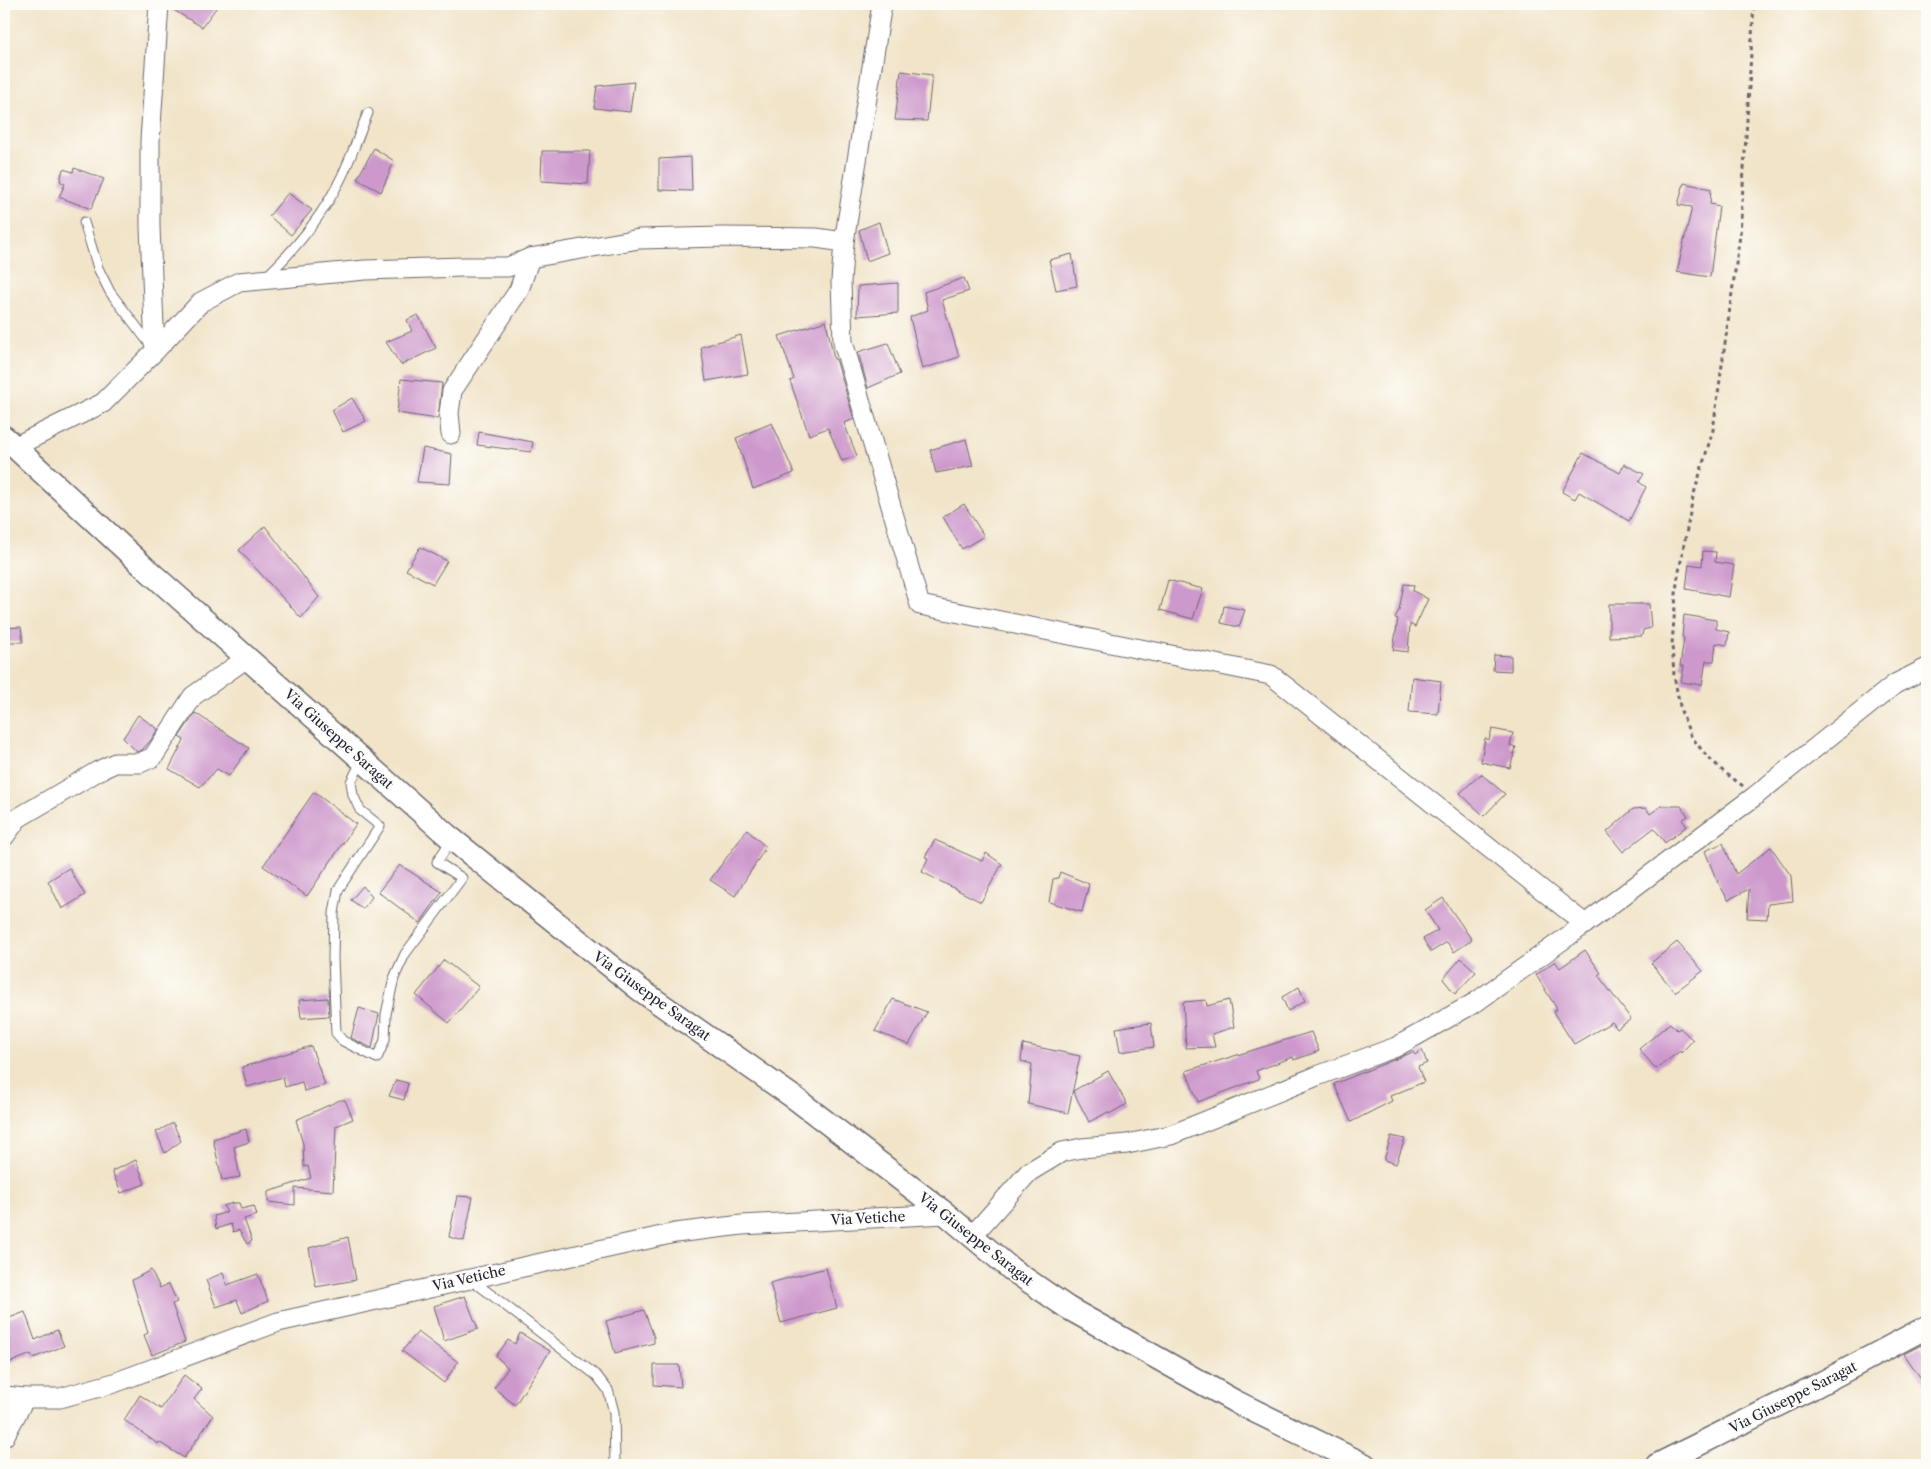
<svg xmlns="http://www.w3.org/2000/svg" width="1931" height="1469" font-family="'Libre Caslon Text',serif">
<style>
.building{fill:#cd98cc}
.lines{fill:none;stroke-linecap:round;stroke-linejoin:round}
.service-casing{stroke:#6a666d;stroke-width:11}
.minor-casing{stroke:#6a666d;stroke-width:21}
.tertiary-casing{stroke:#6a666d;stroke-width:25}
.path{stroke:#6a666d;stroke-width:3;stroke-dasharray:4 4;stroke-linecap:butt}
.service{stroke:#fff;stroke-width:9}
.minor{stroke:#fff;stroke-width:19}
.tertiary{stroke:#fff;stroke-width:22}
.labels{text-anchor:middle;stroke-width:4.5;stroke-linejoin:round;paint-order:stroke}
.street-label{font-size:14px;fill:#22223b;stroke:#fdfcf7}
</style>
<rect width="100%" height="100%" fill="#fdfcf7"/>
<filter id="ink" filterUnits="userSpaceOnUse"><feTurbulence type="fractalNoise" baseFrequency=".02" numOctaves="2"/><feDisplacementMap in="SourceGraphic" scale="10" xChannelSelector="R" yChannelSelector="G"/><feConvolveMatrix kernelMatrix="1 2 1 2 8 2 1 2 1" color-interpolation-filters="sRGB"/></filter>
<filter id="wash" filterUnits="userSpaceOnUse"><feTurbulence type="fractalNoise" baseFrequency=".0096" numOctaves="4" result="noise"/><feDisplacementMap in="SourceGraphic" scale="20" xChannelSelector="R" yChannelSelector="G"/><feGaussianBlur stdDeviation="1.12" result="paint"/><feColorMatrix in="noise" values="0 0 0 0 0 0 0 0 0 0 0 0 0 0 0 0 0 1.4 0 .05"/><feComposite in="paint" operator="in"/></filter>
<g filter="url(#wash)">
<rect width="100%" height="100%" fill="#f1e4c9"/>
<g id="blocks">
<g class="building">
<polygon points="170,4 219,4 202,27 170,8"/>
<polygon points="901,71 932,75 927,121 895,120"/>
<polygon points="634,82 630,112 594,108 597,86"/>
<polygon points="374,148 394,161 381,192 357,179"/>
<polygon points="542,151 590,151 588,184 541,181"/>
<polygon points="691,157 692,191 659,190 659,159"/>
<polygon points="74,168 104,179 91,209 59,197 65,184 60,181 63,169 73,172"/>
<polygon points="1684,183 1711,189 1710,204 1719,206 1710,277 1677,272 1692,207 1678,205"/>
<polygon points="288,193 312,210 291,235 269,216"/>
<polygon points="879,222 888,253 867,261 859,230"/>
<polygon points="1072,254 1077,286 1056,290 1049,260"/>
<polygon points="964,278 969,291 942,300 959,357 922,369 910,317 928,310 924,292"/>
<polygon points="898,283 898,313 857,316 858,286"/>
<polygon points="418,315 436,348 401,365 386,342 412,331 407,320"/>
<polygon points="826,321 834,359 836,359 854,419 844,423 857,456 842,461 828,428 809,435 790,381 794,379 779,336"/>
<polygon points="741,335 748,374 706,381 701,347"/>
<polygon points="888,343 900,374 868,388 858,352"/>
<polygon points="401,379 442,383 438,419 397,413"/>
<polygon points="352,398 366,421 343,432 332,410"/>
<polygon points="772,423 794,473 753,489 736,438"/>
<polygon points="479,432 533,442 531,452 477,445"/>
<polygon points="966,439 973,466 936,473 930,450"/>
<polygon points="423,448 452,454 450,484 417,482"/>
<polygon points="1583,453 1620,473 1624,464 1644,474 1639,482 1646,487 1629,521 1579,492 1575,499 1562,492"/>
<polygon points="964,504 984,536 962,549 943,517"/>
<polygon points="265,526 319,597 301,618 239,550"/>
<polygon points="420,547 447,561 433,584 406,570"/>
<polygon points="1703,551 1716,552 1715,562 1734,565 1729,597 1686,589 1689,564 1702,566"/>
<polygon points="1168,580 1203,589 1193,619 1160,610"/>
<polygon points="1404,584 1414,585 1413,591 1428,599 1415,627 1410,624 1408,652 1393,650 1398,619 1395,618 1399,610"/>
<polygon points="1609,604 1649,604 1651,628 1643,630 1642,636 1609,637"/>
<polygon points="1224,606 1245,610 1239,627 1221,623"/>
<polygon points="1684,615 1716,620 1716,629 1729,632 1727,645 1716,643 1714,661 1706,661 1702,685 1681,682 1684,666 1680,666 1684,638 1682,637"/>
<polygon points="21,627 23,642 4,642 4,628"/>
<polygon points="1494,655 1511,656 1511,671 1493,670"/>
<polygon points="1412,677 1441,681 1438,714 1409,712"/>
<polygon points="195,713 249,748 229,776 217,769 200,787 169,769 184,740 179,737"/>
<polygon points="138,715 158,729 151,740 142,750 137,752 123,738"/>
<polygon points="1492,729 1513,733 1510,746 1516,747 1510,768 1481,762 1485,738 1489,740"/>
<polygon points="1481,774 1505,794 1484,816 1460,793"/>
<polygon points="314,792 356,824 307,896 263,866"/>
<polygon points="1661,806 1681,806 1688,816 1682,820 1687,826 1665,843 1654,828 1623,852 1607,832 1633,809 1646,808 1650,814"/>
<polygon points="747,830 766,847 735,896 710,880"/>
<polygon points="935,840 982,861 986,853 1002,864 981,902 922,872 928,858 925,857"/>
<polygon points="1723,843 1736,874 1771,847 1791,876 1793,901 1768,904 1767,919 1747,918 1749,889 1728,900 1714,874 1705,851"/>
<polygon points="400,865 442,892 420,923 378,892"/>
<polygon points="69,868 85,895 62,909 48,881"/>
<polygon points="1060,872 1089,884 1082,912 1049,902 1053,879 1058,878"/>
<polygon points="363,886 372,897 363,909 351,900"/>
<polygon points="1443,898 1472,940 1454,952 1447,942 1431,952 1423,939 1438,930 1425,910"/>
<polygon points="1677,942 1703,971 1675,992 1651,963"/>
<polygon points="1585,950 1601,973 1598,975 1631,1019 1617,1029 1612,1022 1574,1044 1553,1012 1557,1009 1536,975 1555,961 1560,968"/>
<polygon points="1461,958 1476,972 1455,994 1443,979"/>
<polygon points="444,960 479,987 449,1023 416,995"/>
<polygon points="1299,987 1305,1001 1288,1011 1282,997"/>
<polygon points="328,998 329,1016 301,1018 299,1000"/>
<polygon points="893,999 927,1012 909,1045 875,1031"/>
<polygon points="1206,1000 1207,1006 1229,1000 1234,1027 1212,1034 1215,1047 1186,1048 1183,1002"/>
<polygon points="359,1008 379,1014 372,1048 351,1038"/>
<polygon points="1151,1023 1154,1047 1120,1052 1116,1028"/>
<polygon points="1670,1023 1677,1030 1680,1028 1693,1040 1681,1053 1680,1051 1656,1069 1639,1049"/>
<polygon points="1311,1032 1319,1051 1294,1060 1293,1057 1256,1071 1259,1079 1198,1102 1186,1071"/>
<polygon points="1023,1044 1080,1056 1068,1113 1028,1104 1032,1064 1021,1061"/>
<polygon points="311,1046 325,1085 304,1091 302,1082 285,1087 283,1077 247,1087 242,1067"/>
<polygon points="1422,1050 1427,1063 1418,1067 1424,1082 1390,1096 1392,1101 1351,1122 1334,1084 1413,1052 1415,1055"/>
<polygon points="1108,1071 1127,1104 1109,1114 1108,1112 1089,1122 1073,1091"/>
<polygon points="396,1080 408,1083 404,1100 389,1096"/>
<polygon points="340,1100 345,1100 353,1119 336,1126 333,1191 295,1188 295,1205 268,1202 268,1192 311,1178 308,1166 304,1167 303,1144 296,1120"/>
<polygon points="173,1123 181,1141 165,1153 156,1132"/>
<polygon points="246,1129 249,1142 234,1147 240,1177 222,1180 213,1139"/>
<polygon points="1391,1136 1405,1139 1396,1164 1384,1160"/>
<polygon points="136,1160 145,1184 121,1193 112,1171"/>
<polygon points="457,1196 473,1197 464,1241 449,1237"/>
<polygon points="233,1203 239,1203 241,1209 254,1206 257,1215 244,1219 252,1241 247,1244 239,1230 233,1232 231,1224 216,1229 214,1216 227,1212 223,1206"/>
<polygon points="348,1237 356,1280 316,1287 309,1248"/>
<polygon points="826,1268 837,1308 781,1323 770,1283"/>
<polygon points="151,1270 160,1288 169,1284 177,1302 172,1304 185,1342 152,1355 144,1335 148,1333 132,1280"/>
<polygon points="223,1273 227,1285 258,1274 268,1301 242,1313 237,1300 216,1307 206,1280"/>
<polygon points="465,1296 478,1329 444,1341 434,1306"/>
<polygon points="644,1310 654,1337 654,1343 615,1353 606,1321"/>
<polygon points="25,1312 35,1340 57,1330 64,1346 33,1358 31,1354 4,1365 4,1320"/>
<polygon points="418,1332 458,1362 444,1383 402,1351"/>
<polygon points="520,1333 550,1351 515,1405 494,1388 508,1368 496,1356 508,1340 515,1344"/>
<polygon points="1921,1345 1927,1354 1927,1387 1904,1354"/>
<polygon points="654,1365 679,1365 681,1387 654,1385"/>
<polygon points="184,1375 202,1389 194,1399 213,1416 184,1458 159,1442 158,1444 124,1420 140,1395 161,1409"/>
</g>
</g>
</g>
<g filter="url(#ink)">
<use href="#blocks" fill-opacity="0" stroke="#6a666d" stroke-width="1"/>
<g class="lines">
<defs>
<g id="service">
<polyline points="84,222 98,268 110,292 152,347"/>
<path d="M 267,276 C 295,249 320,219 338,184 C 350,162 358,136 368,113"/>
<polyline points="362,760 351,782 353,795 360,810 380,826 338,890 334,913 333,959 336,1033 343,1041 377,1058 385,1040 386,1014 394,978 405,954 462,878 437,862 452,839"/>
<polyline points="472,1280 597,1376 608,1390 614,1412 615,1465"/>
</g>
<g id="minor">
<polyline points="882,4 844,242 841,281 843,342 920,605 1271,675 1585,924 1755,796 1895,684 1927,668"/>
<polyline points="155,351 150,227 150,141 159,4"/>
<polyline points="451,434 449,413 452,391 519,290 530,258"/>
<polyline points="14,447 103,403 155,351 201,302 239,282 365,270 463,267 508,267 530,258 639,239 722,237 816,238 844,242"/>
<polyline points="4,837 18,818 98,771 115,763 140,763 153,757 193,696 247,658"/>
<polyline points="972,1236 1029,1172 1062,1152 1082,1148 1127,1144 1171,1135 1317,1076 1396,1047 1476,1002 1585,924"/>
<polyline points="4,1396 25,1398 60,1398 114,1383 278,1322 675,1233 742,1225 946,1214"/>
<polyline points="4,1437 25,1398"/>
</g>
<g id="tertiary">
<polyline points="4,437 142,565 447,835 639,989 796,1099 946,1214 1011,1269 1068,1308 1236,1402 1365,1465"/>
<polyline points="1657,1465 1812,1388 1927,1327"/>
</g>
</defs>
<use href="#service" class="service-casing"/>
<use href="#minor" class="minor-casing"/>
<use href="#tertiary" class="tertiary-casing"/>
<polyline class="path" points="1743,786 1724,772 1703,752 1690,734 1681,711 1674,676 1672,644 1677,582 1693,497 1713,430 1740,235 1754,4"/>
<use href="#service" class="service"/>
<use href="#minor" class="minor"/>
<use href="#tertiary" class="tertiary"/>
</g>
</g>
<g class="labels">
<g class="street-label">
<text transform="translate(339 739) rotate(42)" y="5">Via Giuseppe Saragat</text>
<text transform="translate(652 996) rotate(36)" y="5">Via Giuseppe Saragat</text>
<text transform="translate(868 1218) rotate(-3)" y="5">Via Vetiche</text>
<text transform="translate(976 1239) rotate(38)" y="5">Via Giuseppe Saragat</text>
<text transform="translate(469 1278) rotate(-13)" y="5">Via Vetiche</text>
<text transform="translate(1793 1397) rotate(-27)" y="5">Via Giuseppe Saragat</text>
</g>
</g>
<rect width="1931" height="1469" fill="none" stroke="#fdfcf7" stroke-width="20"/>
</svg>
